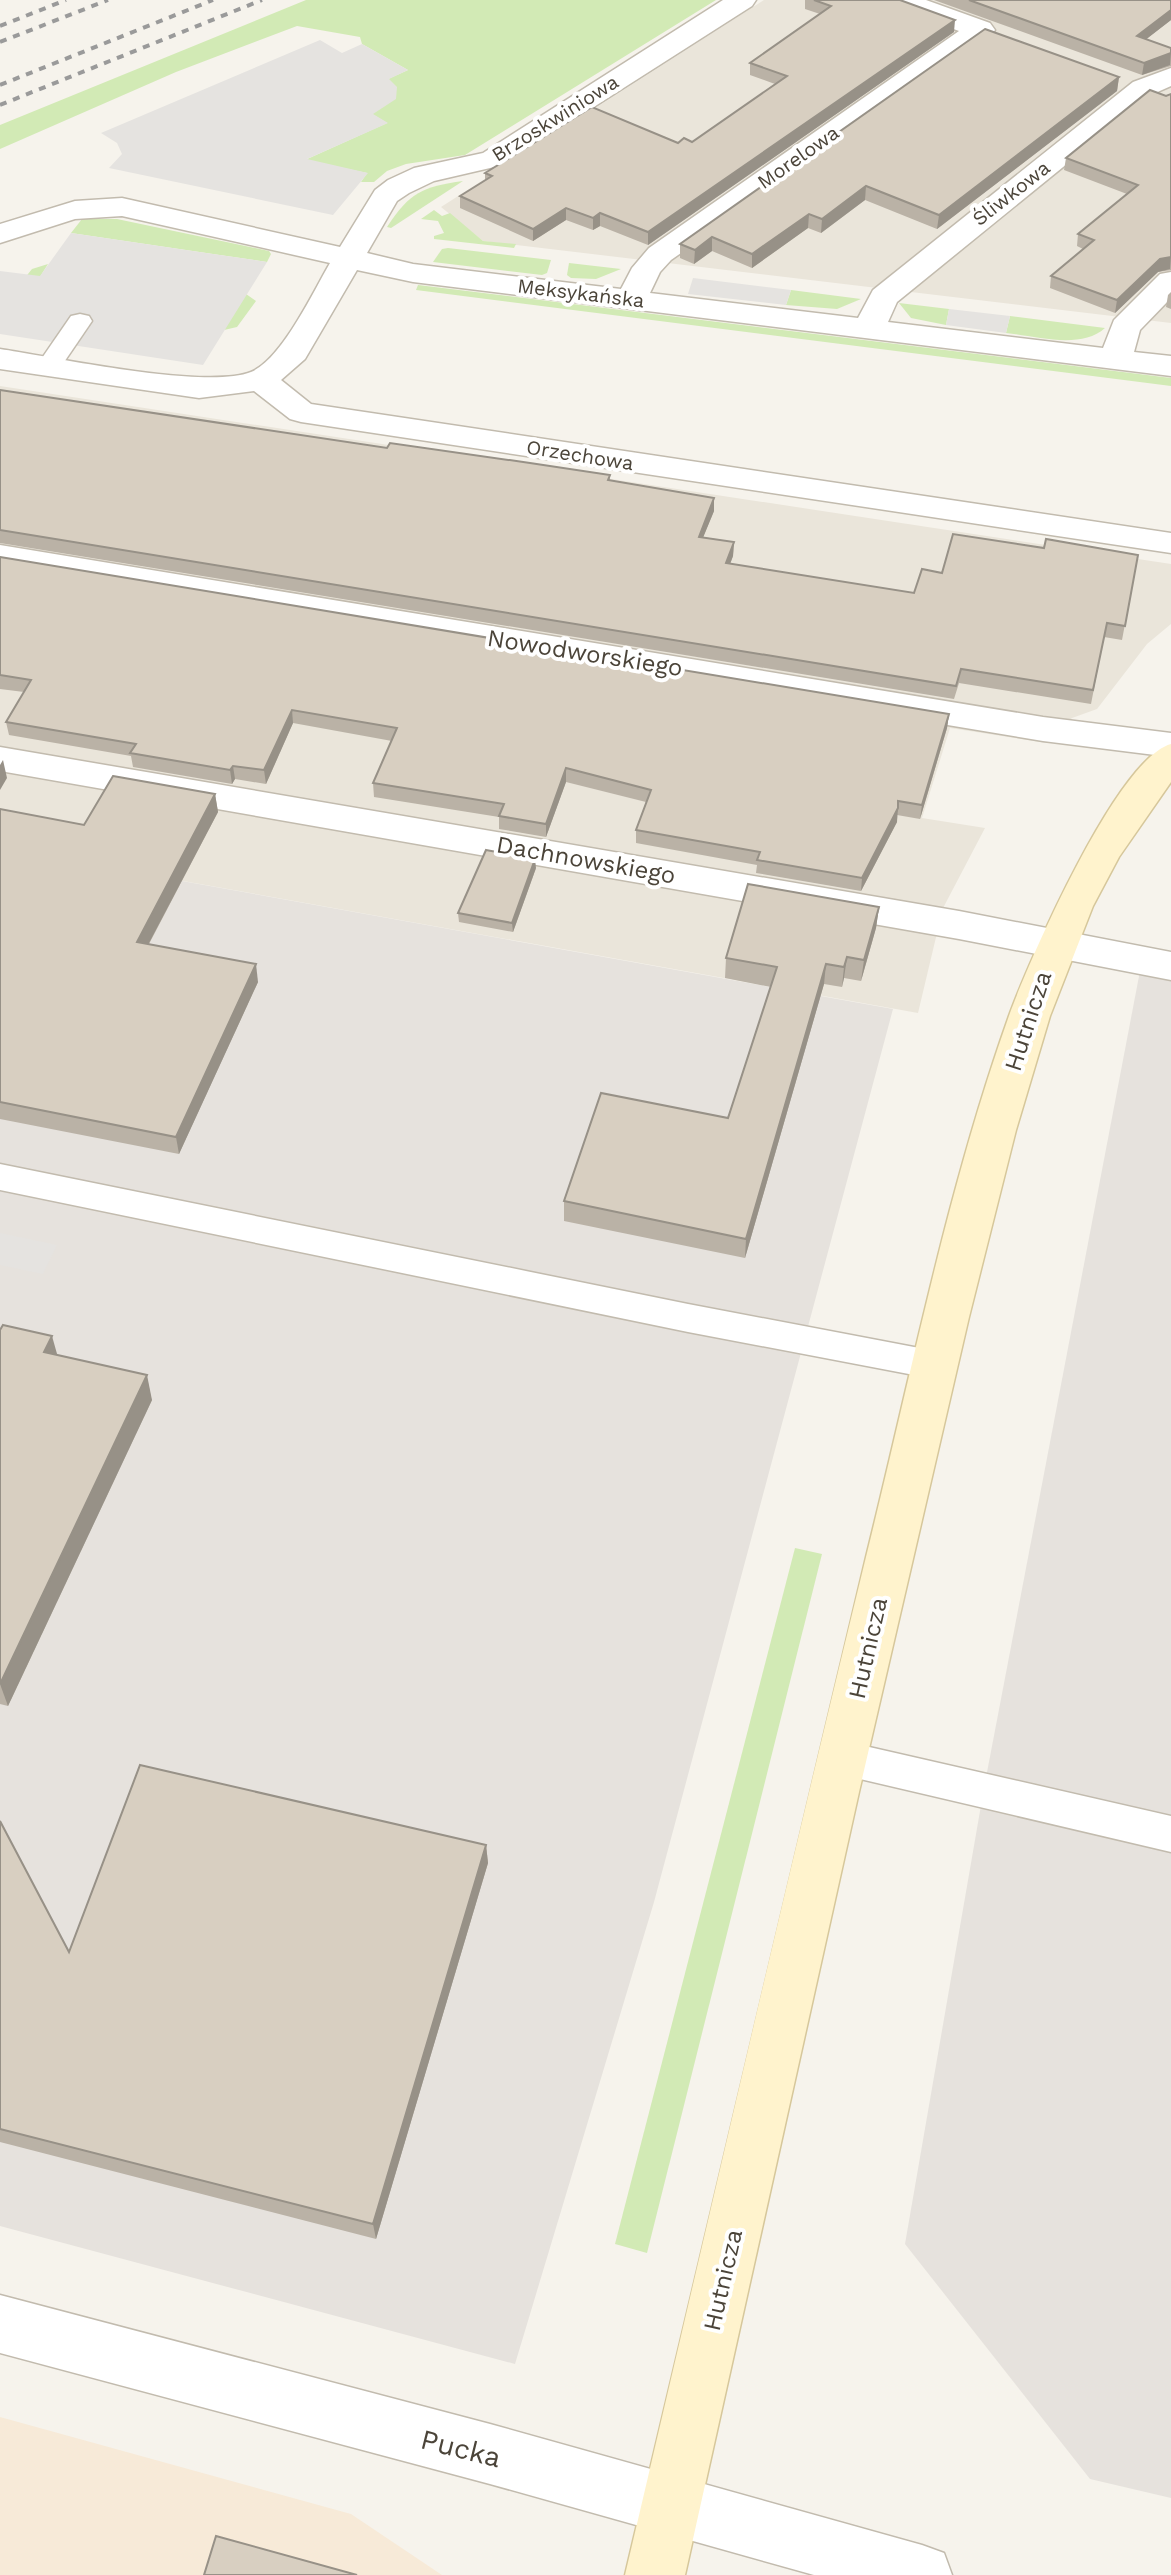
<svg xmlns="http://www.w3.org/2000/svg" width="1171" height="2575" font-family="'Work Sans',sans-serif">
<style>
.residential{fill:#eae5da}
.commercial{fill:#f7ead8}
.industrial{fill:#e6e2dd}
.green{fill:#d2eab5}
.parking{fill:#e5e3e0}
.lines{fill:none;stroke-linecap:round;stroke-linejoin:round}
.service-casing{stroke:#c2bbae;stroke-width:3}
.minor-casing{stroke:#c2bbae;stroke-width:3}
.tertiary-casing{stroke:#c2bbae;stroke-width:3}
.secondary-casing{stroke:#d6c79b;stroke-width:3}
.service{fill:#fff;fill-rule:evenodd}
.minor{fill:#fff;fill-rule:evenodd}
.tertiary{fill:#fff;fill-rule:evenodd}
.secondary{fill:#fff3cd;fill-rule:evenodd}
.rail{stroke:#9a9a9a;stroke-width:4;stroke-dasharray:7 7;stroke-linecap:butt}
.wall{fill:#bab2a6}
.shaded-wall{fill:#979187}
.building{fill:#d8cfc1;stroke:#979187;stroke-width:2}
.labels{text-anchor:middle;stroke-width:8;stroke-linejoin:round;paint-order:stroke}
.far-street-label{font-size:20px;fill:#4b4439;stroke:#fff}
.street-label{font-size:24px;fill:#4b4439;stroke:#fff}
.near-street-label{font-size:28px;fill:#4b4439;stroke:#fff}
</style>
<rect width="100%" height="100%" fill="#f6f3ec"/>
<g class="residential">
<polygon points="764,0 1171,0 1171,323 483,241 441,207"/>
<polygon points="0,386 1171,564 1171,624 1147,644 1097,709 1072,718 1047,743 950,728 922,818 985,828 931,931 937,933 918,1013 183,881 180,885 140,878 0,848"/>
</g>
<polygon class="commercial" points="0,2417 351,2514 442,2575 0,2575"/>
<g class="industrial">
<polygon points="0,848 180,885 182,881 893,1009 654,1902 515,2364 0,2226"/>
<polygon points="1140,971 1171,976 1171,2498 1090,2479 905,2244 984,1788"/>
</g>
<g class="green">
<polygon points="306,0 716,0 465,155 406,164 387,171 374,182 361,182 367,173 305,160 387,123 372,114 388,79 408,70 362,44 360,37 297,26 176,72 0,149 0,125"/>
<path d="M 463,181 L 391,228 L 387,227 C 410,192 422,187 463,181 Z"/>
<polygon points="434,210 442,216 450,213 483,241 516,244 514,248 434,239 434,236 444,233 438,221 421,219"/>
<polygon points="82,219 117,219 269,251 271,254 267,262 71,233"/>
<polygon points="448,248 551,260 547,273 542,275 433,262 442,249"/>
<polygon points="569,263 621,269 596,279 571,278 567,275"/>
<polygon points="48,264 38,280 236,310 246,294 256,301 237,327 224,330 233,315 16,289 32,269"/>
<polygon points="418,285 1171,378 1171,386 416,290"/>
<polygon points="791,290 861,299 837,309 786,305"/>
<polygon points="899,303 949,309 946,325 911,318"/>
<path d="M 1010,316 L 1105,328 C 1081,350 1035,336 1006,333 Z"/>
<polygon points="795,1548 822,1554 647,2253 615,2244"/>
</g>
<g class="parking">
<polygon points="320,40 342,53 362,44 408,70 389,79 397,87 396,99 373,114 388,123 307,159 368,173 333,215 109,168 122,154 117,143 101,133"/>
<polygon points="71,233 267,262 203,365 0,334 0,271 40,276"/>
<polygon points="693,278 791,290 786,305 688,294"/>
<polygon points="949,309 1010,316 1006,333 946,325"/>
<polygon points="0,1233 57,1245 43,1274 0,1265"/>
</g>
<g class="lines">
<defs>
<g id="service">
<polygon points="80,314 89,316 92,321 58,371 40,371 37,366 40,361 71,316"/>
<polygon points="0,1164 688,1304 935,1351 947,1355 952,1365 947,1375 935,1379 688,1332 0,1190"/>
<polygon points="843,1741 1171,1816 1171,1852 843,1775 829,1770 824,1758 829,1746"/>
</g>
<g id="minor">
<path d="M 723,0 L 756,0 L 752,6 L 503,165 L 434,181 L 409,193 L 397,201 L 367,253 L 413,264 L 621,289 L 632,268 L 649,248 L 959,31 L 891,6 L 887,0 L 926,0 L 990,23 L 995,30 L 991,36 L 671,260 L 660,272 L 650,293 L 858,318 L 873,290 L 1133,82 L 1171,68 L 1171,86 L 1153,94 L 897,302 L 888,322 L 1103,348 L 1114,320 L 1160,274 L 1171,272 L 1171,298 L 1140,330 L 1134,352 L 1171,356 L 1171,376 L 413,282 L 357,270 L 305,359 L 281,380 L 311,404 L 1171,533 L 1171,553 L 301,422 L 290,419 L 254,391 L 199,398 L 0,369 L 0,349 C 54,357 206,390 251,372 C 282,359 313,292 330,263 L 122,216 L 75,219 L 0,243 L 0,224 L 75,201 L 122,198 L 340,247 L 375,190 L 388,180 L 414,168 L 483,153 Z"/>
<polygon points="0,545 1043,717 1171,733 1171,757 1043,741 0,567"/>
<polygon points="0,747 959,911 1171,952 1171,980 959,939 0,771"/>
</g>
<polygon id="tertiary" points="0,2295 490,2424 922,2545 944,2553 952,2575 814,2575 490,2484 0,2353"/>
<path id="secondary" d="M 1171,744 L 1171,782 L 1119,857 L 1093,906 L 1050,1016 L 1016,1130 L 969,1317 L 859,1792 L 685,2575 L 625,2575 C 705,2235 783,1895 866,1557 C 911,1376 947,1189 1010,1013 C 1030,959 1117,759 1171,744 Z"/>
</defs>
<use href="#service" class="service-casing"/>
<use href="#minor" class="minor-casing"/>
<use href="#tertiary" class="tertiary-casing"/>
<use href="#secondary" class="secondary-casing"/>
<use href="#service" class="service"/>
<use href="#minor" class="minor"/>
<use href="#tertiary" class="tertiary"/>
<use href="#secondary" class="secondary"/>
<g class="rail">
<polyline points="0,26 66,0"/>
<polyline points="0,42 108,0"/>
<polyline points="0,85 213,0"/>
<polyline points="0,105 262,0"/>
</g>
</g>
<g class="wall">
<polygon points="805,0 900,0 954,32 648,245 600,226 593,230 566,220 533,241 460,208 460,196 485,180 485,173 678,143 692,142 775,84 750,75 750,63 820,14 805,9"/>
<polygon points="934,0 1171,0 1171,20 1146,39 1171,48 1171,66 1142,75"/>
<polygon points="1119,77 1117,91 937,229 865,200 821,233 808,228 752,268 712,251 694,264 680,258 680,244"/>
<polygon points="1171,94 1171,270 1158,272 1115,313 1050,288 1051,276 1083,249 1077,246 1078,234 1127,194 1064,170 1066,158 1166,96"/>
<polygon points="1171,292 1171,309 1166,307 1168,295"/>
<polygon points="0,390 387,448 610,475 610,480 714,498 714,511 703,537 734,542 733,556 730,564 914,593 942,573 1044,548 1138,555 1122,640 1104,637 1091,704 959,683 954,699 0,543"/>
<polygon points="0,557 949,714 947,728 920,819 897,815 897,822 861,891 756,873 757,865 636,843 636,830 646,802 566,782 546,837 499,829 499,817 374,797 373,783 392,741 293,723 266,784 235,779 232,784 133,767 131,756 9,735 6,722 24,692 0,689"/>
<polygon points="215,794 218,812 149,944 258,982 179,1154 0,1119 0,809 84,825"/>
<polygon points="536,868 513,932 459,922 458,913"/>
<polygon points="879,907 876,928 861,981 844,978 842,987 824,984 745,1258 564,1221 564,1201 728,1118 771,987 725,978 726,958"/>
<polygon points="0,1330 57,1355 152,1400 8,1706 0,1704"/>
<polygon points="0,1821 69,1952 486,1845 488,1863 376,2239 0,2142"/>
</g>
<g class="shaded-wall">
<polygon points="1171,10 1171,20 1135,48 1137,36"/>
<polygon points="955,20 954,32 648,245 648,232"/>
<polygon points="1171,53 1170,65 1142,75 1144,63"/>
<polygon points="1119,77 1117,91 937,229 939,215"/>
<polygon points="866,186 865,200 821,233 822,219"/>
<polygon points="566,208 566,220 533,241 533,229"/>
<polygon points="600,213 600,226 593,230 593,218"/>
<polygon points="809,214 808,228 752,268 752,254"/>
<polygon points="712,237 712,251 694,264 695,250"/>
<polygon points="1171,257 1170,269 1158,272 1115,313 1117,300 1160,259"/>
<polygon points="714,498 714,511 698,550 699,537"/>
<polygon points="734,542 733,556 725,577 726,563"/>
<polygon points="292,710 293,723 266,784 264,770"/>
<polygon points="949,714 947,728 920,819 922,805"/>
<polygon points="3,760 7,778 0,790 0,765"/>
<polygon points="233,766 235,779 232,784 230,770"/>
<polygon points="566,768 566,782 546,837 546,824"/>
<polygon points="215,794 218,812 140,960 137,942"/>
<polygon points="898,808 897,822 861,891 862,878"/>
<polygon points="535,859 536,868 513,932 512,923"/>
<polygon points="879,907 876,928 861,981 864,960"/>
<polygon points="847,957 844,978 842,987 844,967"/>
<polygon points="256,964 258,982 179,1154 176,1137"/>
<polygon points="826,964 824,984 745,1258 746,1239"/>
<polygon points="52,1336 59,1361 44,1352"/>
<polygon points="147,1375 152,1400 8,1706 0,1684"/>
<polygon points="486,1845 488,1863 376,2239 373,2224"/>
</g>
<g class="building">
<polygon points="814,0 900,0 955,20 648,232 600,213 593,218 566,208 533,229 460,196 492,176 485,173 592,107 678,143 684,138 692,142 787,76 750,63 831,6"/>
<polygon points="969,0 1171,0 1171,10 1137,36 1171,48 1171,53 1144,63"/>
<polygon points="985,29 1119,77 939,215 866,186 822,219 809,214 752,254 712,237 695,250 680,244"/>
<polygon points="1150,90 1166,96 1171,94 1171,257 1160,259 1117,300 1051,276 1094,240 1078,234 1138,185 1066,158"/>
<polygon points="0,390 387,448 390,443 530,463 610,475 608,480 714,498 699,537 734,542 726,563 914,593 922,569 942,573 953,534 1044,548 1046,539 1138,555 1125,626 1107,623 1093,690 961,669 956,686 0,530"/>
<polygon points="0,557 949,714 922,805 898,801 898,808 862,878 757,860 760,852 636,830 651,790 566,768 546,824 499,816 504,804 373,783 397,728 292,710 264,770 233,766 230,770 130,753 136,744 6,722 31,680 0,675"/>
<polygon points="113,776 215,794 137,942 256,964 176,1137 0,1102 0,809 84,825"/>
<polygon points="486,850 535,859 512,923 458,913"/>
<polygon points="748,884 879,907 864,960 847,957 844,967 826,964 746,1239 564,1201 601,1093 728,1118 777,967 726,958"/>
<polygon points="3,1325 52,1336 44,1352 147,1375 0,1684 0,1330"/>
<polygon points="140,1765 486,1845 373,2224 0,2129 0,1821 69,1952"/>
<polygon points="216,2536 357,2575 204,2575"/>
</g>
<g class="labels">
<g class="far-street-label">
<text transform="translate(555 118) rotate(-32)" y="7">Brzoskwiniowa</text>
<text transform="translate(798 157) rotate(-35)" y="7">Morelowa</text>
<text transform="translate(1011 193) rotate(-38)" y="7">Śliwkowa</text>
<text transform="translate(581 293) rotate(7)" y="7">Meksykańska</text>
<text transform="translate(580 455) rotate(9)" y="7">Orzechowa</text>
</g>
<g class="street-label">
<text transform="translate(585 653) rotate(9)" y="8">Nowodworskiego</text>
<text transform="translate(586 860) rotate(10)" y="8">Dachnowskiego</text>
<text transform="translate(1028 1021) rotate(-72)" y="8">Hutnicza</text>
<text transform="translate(868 1648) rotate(-77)" y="8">Hutnicza</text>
<text transform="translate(723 2280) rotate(-77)" y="8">Hutnicza</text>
</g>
<g class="near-street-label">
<text transform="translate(461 2448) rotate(14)" y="10">Pucka</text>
</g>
</g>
</svg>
